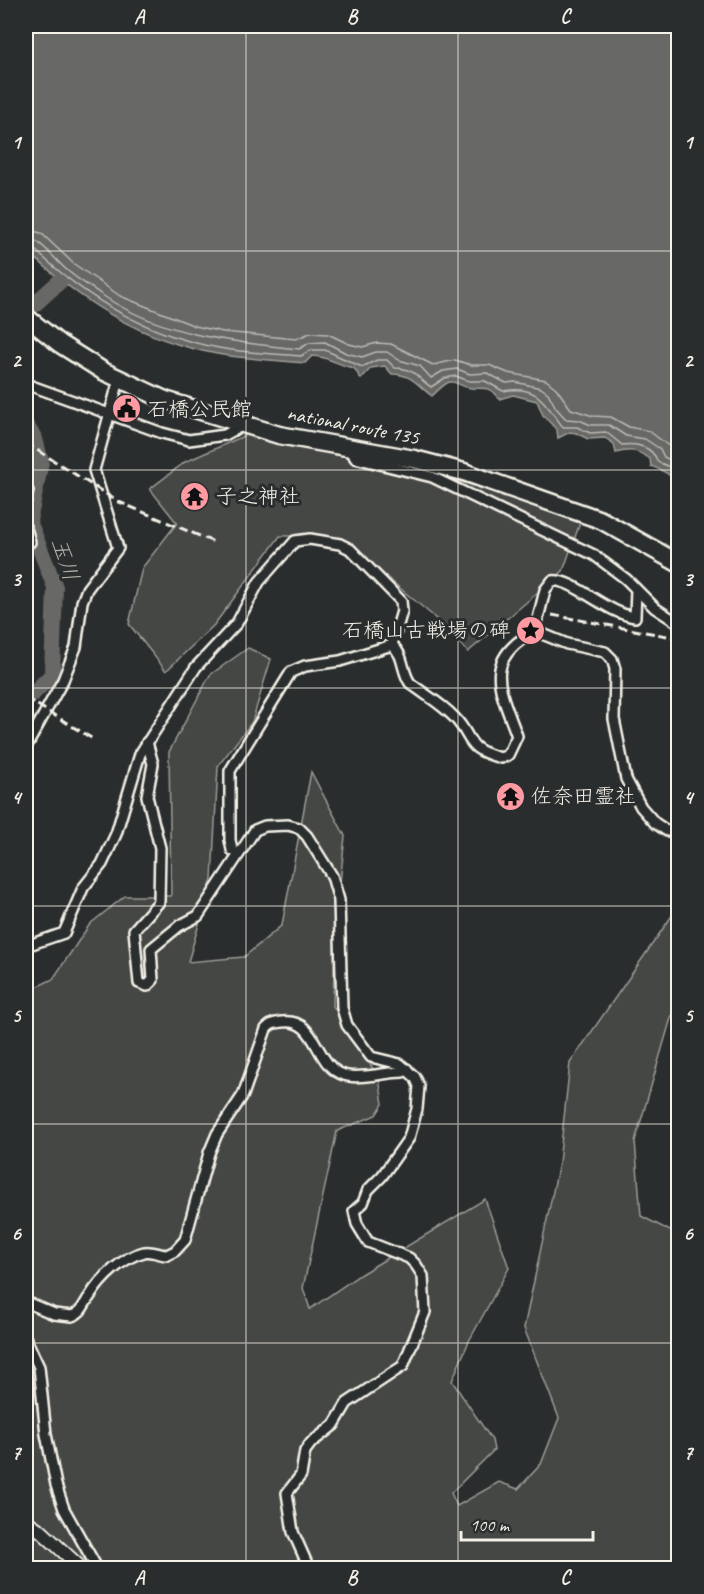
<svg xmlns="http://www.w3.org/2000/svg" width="704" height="1594" font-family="Caveat,'Klee One',sans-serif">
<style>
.green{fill:#444645;stroke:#9c9c96;stroke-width:1.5}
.water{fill:#676866;stroke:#9f9f9a;stroke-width:1.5}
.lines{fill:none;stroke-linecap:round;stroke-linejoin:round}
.shore{stroke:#bcbab4;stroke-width:1.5}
.river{stroke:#676866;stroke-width:16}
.street-casing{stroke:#f4f1e8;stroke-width:14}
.secondary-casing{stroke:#f4f1e8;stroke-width:16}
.highway-casing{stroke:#f4f1e8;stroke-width:21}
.street{stroke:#2a2d2e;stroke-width:9}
.secondary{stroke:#2a2d2e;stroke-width:12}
.highway{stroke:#2a2d2e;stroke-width:16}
.rail{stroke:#f4f1e8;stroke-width:3;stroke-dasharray:9 4.5;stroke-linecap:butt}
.grid{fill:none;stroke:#f4f1e8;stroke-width:1.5;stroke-opacity:0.55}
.labels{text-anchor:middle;stroke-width:6;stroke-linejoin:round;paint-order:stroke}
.poi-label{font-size:21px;fill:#f4f1e8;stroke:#2a2d2e;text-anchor:start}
.street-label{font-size:21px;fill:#f4f1e8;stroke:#2a2d2e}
.water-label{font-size:22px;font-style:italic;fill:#b5b3ae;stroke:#2a2d2e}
.neatline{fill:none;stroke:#f4f1e8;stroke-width:2}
.grid-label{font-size:20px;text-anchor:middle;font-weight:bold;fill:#f4f1e8}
</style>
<rect width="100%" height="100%" fill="#2a2d2e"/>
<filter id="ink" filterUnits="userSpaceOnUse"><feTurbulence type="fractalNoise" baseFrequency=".0167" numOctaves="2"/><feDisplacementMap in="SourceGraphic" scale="12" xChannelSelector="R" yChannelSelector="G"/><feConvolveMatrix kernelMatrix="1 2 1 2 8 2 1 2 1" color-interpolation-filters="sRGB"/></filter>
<g filter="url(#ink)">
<g class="green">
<polygon points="246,435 270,435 315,450 482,487 580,523 563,571 468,652 432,615 365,559 310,536 280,536 214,625 166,671 129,624 142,568 177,523 150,489 185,462"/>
<polygon points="248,648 271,659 252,722 218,766 212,879 188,962 244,957 282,925 311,772 345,836 335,930 333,1006 379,1078 383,1104 376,1115 337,1131 303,1288 310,1309 361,1274 485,1199 509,1268 469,1341 452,1381 492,1440 494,1450 451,1493 457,1506 499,1482 518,1489 541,1464 559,1418 524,1328 559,1163 570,1063 678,907 678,994 635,1141 641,1216 678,1235 678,1568 26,1568 26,992 53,979 90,924 125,896 171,896 169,752 210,675"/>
</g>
<path class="water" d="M 26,26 L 678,26 L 678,499 L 674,496 C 673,474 671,474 651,466 L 650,459 C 637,450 632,449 616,453 L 614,444 L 605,438 L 588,439 L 576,433 L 570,432 L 558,438 L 557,430 L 543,415 L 537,401 L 513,395 L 499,399 C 490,383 480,391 466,387 C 459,385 454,380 447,383 C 442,386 436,392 432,396 C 417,385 412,374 392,374 L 385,366 L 371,368 L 361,379 L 354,368 C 339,366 328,356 312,356 L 305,363 C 276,360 245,359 217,354 C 141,340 80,302 26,249 Z"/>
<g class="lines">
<g class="shore">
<polyline points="26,229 41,233 74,264 120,296 195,326 223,332 296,339 310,333 328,334 349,344 362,347 377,343 391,344 433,365 455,360 471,365 489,365 508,373 546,380 556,388 571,409 593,416 611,417 629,427 649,431 678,453"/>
<path d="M 26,238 C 42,239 55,261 68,271 C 78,280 91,287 102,295 C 160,335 231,342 299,349 L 309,343 L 325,342 L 346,353 L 362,357 L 376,352 L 387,352 L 399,360 L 420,366 L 431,378 L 443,371 L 457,369 L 470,374 L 487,373 L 506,383 L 515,382 L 541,388 L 548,393 L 556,408 L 566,419 L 579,420 L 591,425 L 609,425 L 626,436 L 645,439 L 660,449 L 664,457 L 678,464"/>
<path d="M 26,245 L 32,247 C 84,297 146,335 219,348 C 246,353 274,354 301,356 L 311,350 L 325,350 L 362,367 L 377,360 L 387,360 L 395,368 C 417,369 415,377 431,387 L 445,378 L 456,376 L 469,381 L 485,381 L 503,391 C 539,384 545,404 563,427 L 577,427 L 590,433 L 606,432 L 622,445 C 636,443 652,446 658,462 L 672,468 L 678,476"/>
</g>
<g class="river">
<polyline points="26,312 59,282"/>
<polyline points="26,425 35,439 41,462 29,521 55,587 52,675 26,700"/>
</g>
<defs>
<g id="street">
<polyline points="26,384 162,433 189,440 225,435 243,425"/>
<polyline points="351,449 355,458 432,477 594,555 626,579 655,608 678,623"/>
<polyline points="26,501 28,491"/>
<polyline points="26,528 30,542"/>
<polyline points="535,631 567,644 605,652 612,659 615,669 614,719 626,779 641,807 655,823 667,831"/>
<path d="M 535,631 L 545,590 L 552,581 C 573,578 607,614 635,617 L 636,589"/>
<polyline points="147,742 153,764 147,796 160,848 159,902 134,930 139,983 147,986 153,980 151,949 179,926 198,916 255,830 265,826 288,825 299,828 307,836 332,876 339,900 342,1008 347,1025 371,1057 400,1064 415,1077 419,1086 417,1109 409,1138 382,1176 368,1190 363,1203 354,1211 357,1224 368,1242 409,1258 416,1265 423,1276 425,1312 403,1366 347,1403 334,1425 311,1443 305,1451 301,1475 287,1493 293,1532 309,1568"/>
<polyline points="26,747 63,680 76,647 82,602 87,589 118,548 94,470 119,380"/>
<path d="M 238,853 L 232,850 L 230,840 L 230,771 L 291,672 L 305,666 L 340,661 L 392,645 C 405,656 401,670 410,683 C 424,694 442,704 454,717 C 475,739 463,748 501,758 L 508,755 L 517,736 C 500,689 481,660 535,631"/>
<polyline points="26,946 64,933 83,888 102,864 116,834 140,754 196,667 237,623 259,582 295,541 310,539 340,544 350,549 401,601 402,611 392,645"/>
<path d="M 26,1302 L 54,1314 L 72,1316 C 83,1312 83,1305 90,1296 C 101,1278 123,1257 144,1252 C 151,1250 160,1255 167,1255 L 175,1251 L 185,1240 L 209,1153 L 217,1134 L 243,1095 L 266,1029 C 271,1023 275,1023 282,1022 C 318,1017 314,1066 344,1075 C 358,1080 386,1072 403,1072 L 407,1069"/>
<polyline points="26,1339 39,1367 46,1434 56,1485 64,1509 97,1568"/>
</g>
<polyline id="secondary" points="26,1521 41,1531 81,1568"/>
<polyline id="highway" points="26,317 60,344 103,371 165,400 279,435 414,459 464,472 601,520 678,563"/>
</defs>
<use href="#street" class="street-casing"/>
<use href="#secondary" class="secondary-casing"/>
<use href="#highway" class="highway-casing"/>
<use href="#street" class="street"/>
<use href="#secondary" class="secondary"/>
<use href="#highway" class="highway"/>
<g class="rail">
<polyline points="26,443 117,501 216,543"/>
<polyline points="552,615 678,638"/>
<polyline points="26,698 93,739"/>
</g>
</g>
</g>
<path class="grid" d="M 246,26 L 246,1568M 458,26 L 458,1568M 26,251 L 678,251M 26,470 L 678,470M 26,688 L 678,688M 26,906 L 678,906M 26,1124 L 678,1124M 26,1343 L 678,1343"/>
<defs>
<symbol id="civic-disc" viewBox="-11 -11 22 22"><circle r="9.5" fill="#ff9aa2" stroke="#2a2d2e"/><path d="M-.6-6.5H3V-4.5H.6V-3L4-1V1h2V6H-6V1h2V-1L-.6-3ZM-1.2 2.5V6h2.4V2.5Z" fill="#111"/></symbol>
<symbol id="temple-disc" viewBox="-11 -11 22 22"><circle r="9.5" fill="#ff9aa2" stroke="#2a2d2e"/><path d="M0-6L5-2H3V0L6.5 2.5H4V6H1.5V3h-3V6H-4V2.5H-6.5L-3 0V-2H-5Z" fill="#111"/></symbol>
<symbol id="sight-disc" viewBox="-11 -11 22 22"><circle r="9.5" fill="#ff9aa2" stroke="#2a2d2e"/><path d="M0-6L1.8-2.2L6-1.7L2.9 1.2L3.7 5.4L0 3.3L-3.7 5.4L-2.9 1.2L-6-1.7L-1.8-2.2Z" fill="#111"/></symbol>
</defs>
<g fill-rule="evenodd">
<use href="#civic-disc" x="110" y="392" width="33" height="33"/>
<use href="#temple-disc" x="178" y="480" width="33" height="33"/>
<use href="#sight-disc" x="514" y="614" width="33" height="33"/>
<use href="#temple-disc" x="494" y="780" width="33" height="33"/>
</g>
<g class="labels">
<g class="poi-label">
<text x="147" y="416">石橋公民館</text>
<text x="216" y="503">子之神社</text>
<text x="510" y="637" text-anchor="end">石橋山古戦場の碑</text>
<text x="531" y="803">佐奈田霊社</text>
</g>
<g class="street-label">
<text transform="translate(353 425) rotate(11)" y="7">national route 135</text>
</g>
<g class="water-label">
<text transform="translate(66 559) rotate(72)" y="8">玉川</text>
</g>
</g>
<rect width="704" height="1594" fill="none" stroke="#2a2d2e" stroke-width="66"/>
<path d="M461 1531v9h132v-9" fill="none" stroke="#f4f1e8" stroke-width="3"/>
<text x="470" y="1531" font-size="18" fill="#f4f1e8" stroke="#2a2d2e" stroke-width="4.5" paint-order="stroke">100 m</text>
<rect x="33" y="33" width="638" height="1528" class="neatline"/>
<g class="grid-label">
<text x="139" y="23">A</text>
<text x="352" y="23">B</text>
<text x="565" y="23">C</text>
<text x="16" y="149">1</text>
<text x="688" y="149">1</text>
<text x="16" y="367">2</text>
<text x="688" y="367">2</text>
<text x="16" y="586">3</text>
<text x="688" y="586">3</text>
<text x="16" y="804">4</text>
<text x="688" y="804">4</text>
<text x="16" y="1022">5</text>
<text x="688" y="1022">5</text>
<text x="16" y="1240">6</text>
<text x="688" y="1240">6</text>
<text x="16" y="1459">7</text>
<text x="688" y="1459">7</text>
<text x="139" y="1584">A</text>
<text x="352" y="1584">B</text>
<text x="565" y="1584">C</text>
</g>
</svg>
